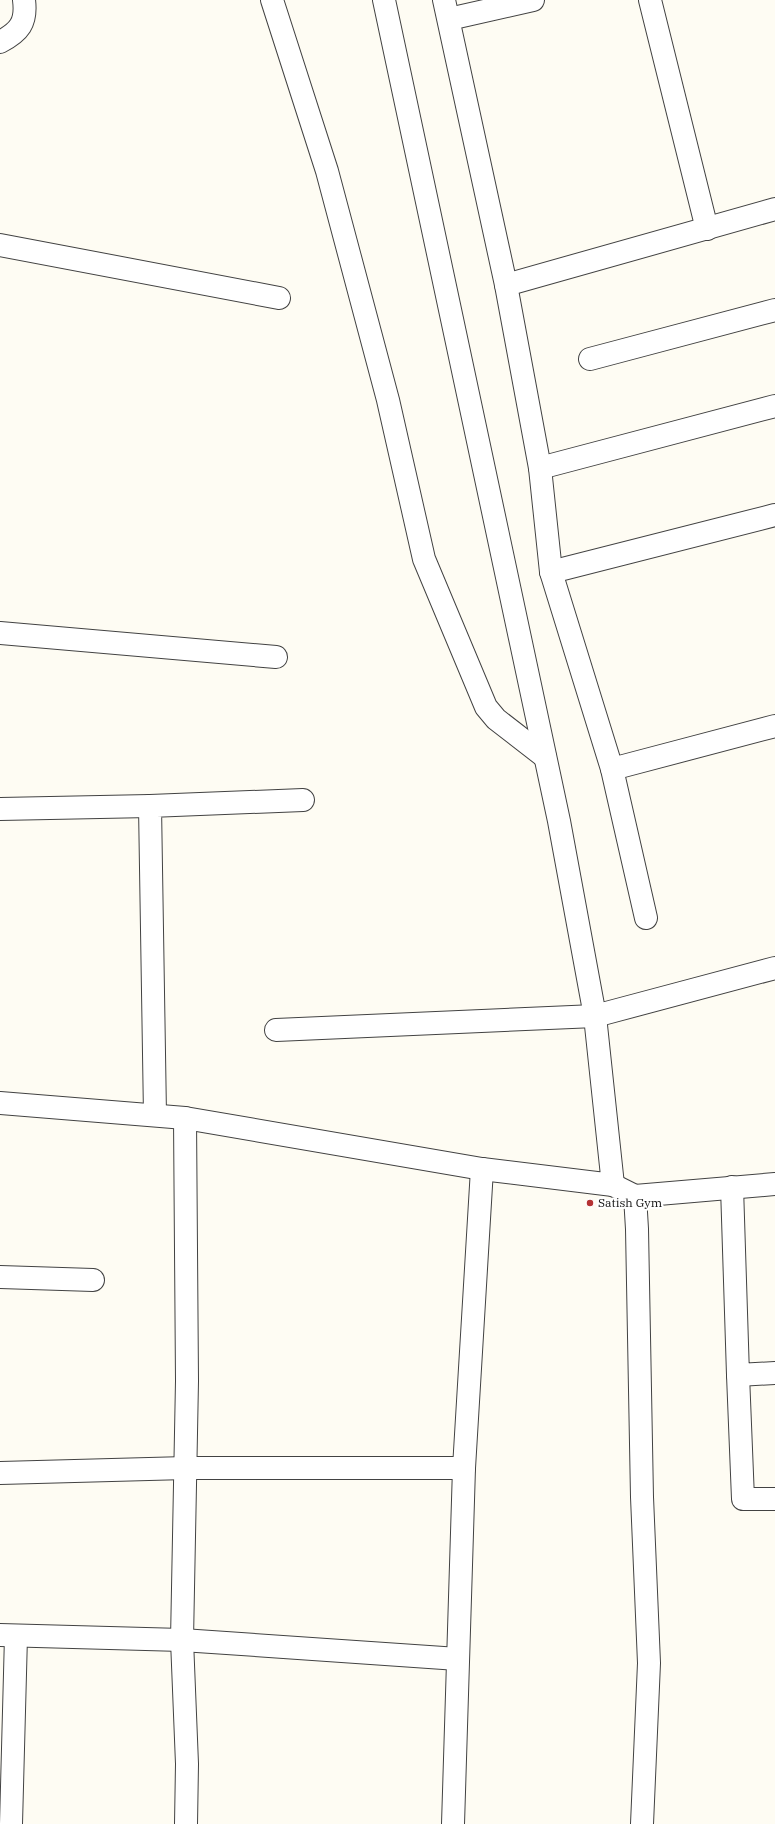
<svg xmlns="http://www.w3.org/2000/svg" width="775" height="1824" font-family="'IBM Plex Serif',serif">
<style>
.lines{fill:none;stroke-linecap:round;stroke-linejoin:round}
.street-casing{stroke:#424242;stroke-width:24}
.street{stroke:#fff;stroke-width:22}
.poi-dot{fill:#b53233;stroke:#fff;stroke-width:1.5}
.labels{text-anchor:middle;stroke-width:4;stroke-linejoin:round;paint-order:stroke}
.poi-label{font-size:12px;fill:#0f0f0f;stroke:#fff;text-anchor:start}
</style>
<rect width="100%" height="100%" fill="#fefcf3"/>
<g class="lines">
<defs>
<g id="street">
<polyline points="272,0 327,171 388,400 424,559 486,707 496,719 545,757"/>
<polyline points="384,0 559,821 595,1016 775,968"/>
<polyline points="444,0 506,285 540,468 551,572 612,769 646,918"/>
<polyline points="650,0 707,229"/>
<polyline points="449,19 533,0"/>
<path d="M 0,42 C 19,32 27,23 24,0"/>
<polyline points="0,245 279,298"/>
<polyline points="506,285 775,209"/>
<polyline points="590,359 775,310"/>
<polyline points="540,468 775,406"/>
<polyline points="551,572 775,515"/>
<polyline points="0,633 276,657"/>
<polyline points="612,769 775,726"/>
<polyline points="0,809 150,806"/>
<polyline points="0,1103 185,1118 482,1169 613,1185 595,1016 276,1030"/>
<polyline points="155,1115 150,806 303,800"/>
<polyline points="185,1118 187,1381 182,1640 187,1764 186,1824"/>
<polyline points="613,1185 635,1196 637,1229 642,1497 649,1663 642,1824"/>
<polyline points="732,1187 738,1375 775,1373"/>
<polyline points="635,1196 775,1184"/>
<polyline points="0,1277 93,1280"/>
<polyline points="738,1375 743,1499 775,1499"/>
<polyline points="0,1473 186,1468 464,1468"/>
<polyline points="0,1635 182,1640 458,1659"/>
<polyline points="11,1824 16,1636"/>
<polyline points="453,1824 464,1468 482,1169"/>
</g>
</defs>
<use href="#street" class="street-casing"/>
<use href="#street" class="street"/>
</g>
<circle class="poi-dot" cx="590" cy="1203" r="4"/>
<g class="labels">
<g class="poi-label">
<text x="598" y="1207">Satish Gym</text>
</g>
</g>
</svg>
